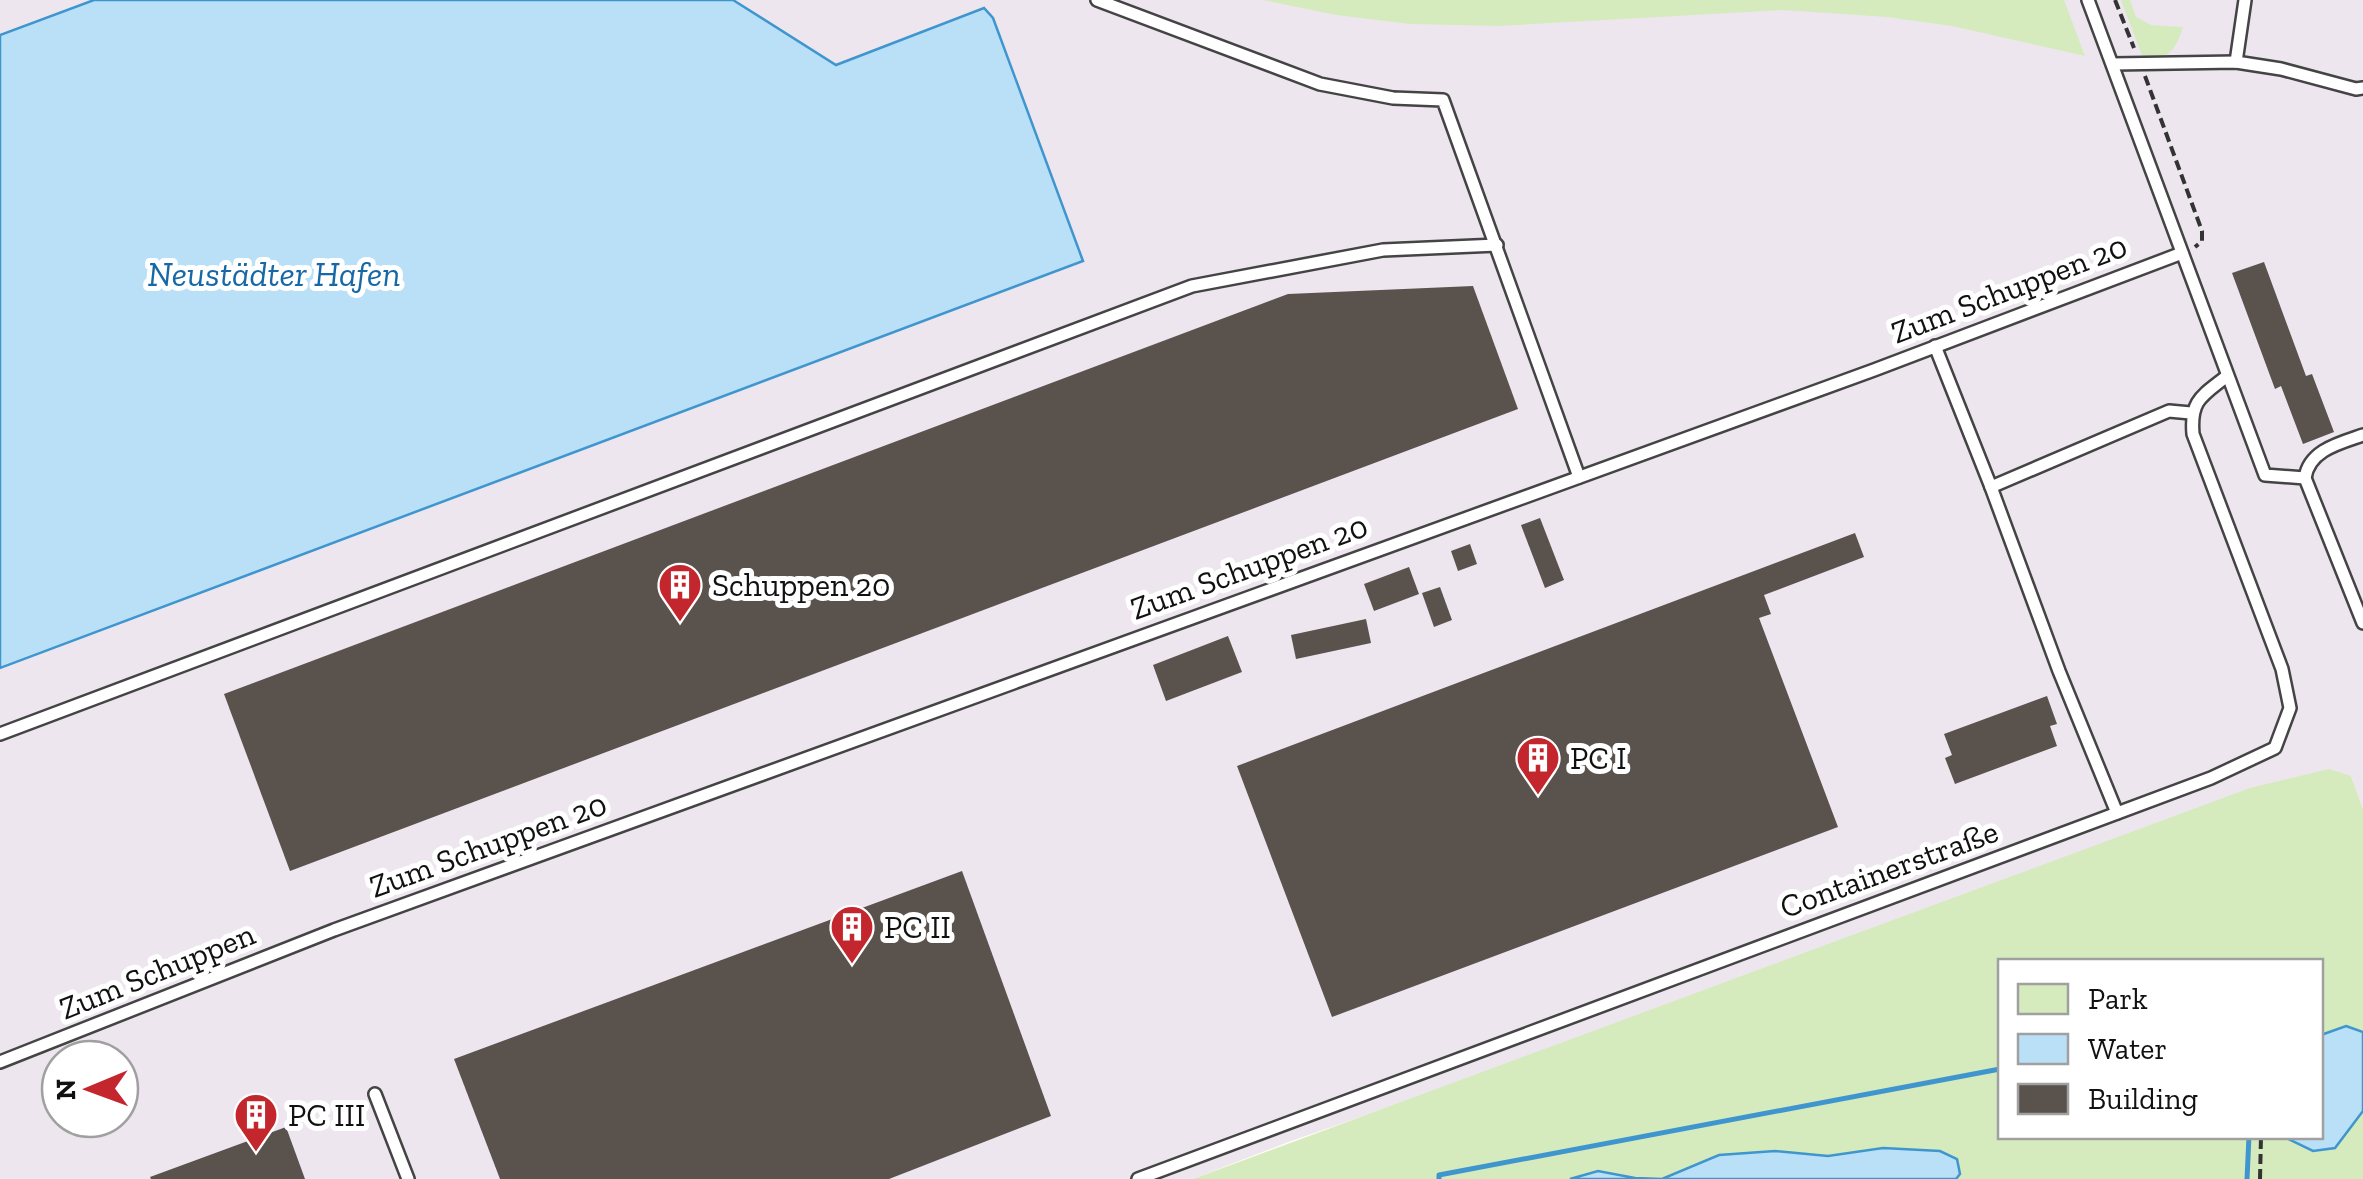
<svg xmlns="http://www.w3.org/2000/svg" width="2363" height="1179" font-family="'Zilla Slab',serif">
<style>
.industrial{fill:#eee6ef;fill-rule:evenodd}
.green{fill:#d5ebbd;fill-rule:evenodd}
.water{fill:#b9e0f7;stroke:#3f96cf;stroke-width:2.5}
.lines{fill:none;stroke-linecap:round;stroke-linejoin:round}
.stream{stroke:#3f96cf;stroke-width:5}
.building{fill:#5a524d}
.lane-casing{stroke:#444;stroke-width:16}
.path{stroke:#333;stroke-width:4;stroke-dasharray:10 5;stroke-linecap:butt}
.lane{stroke:#fff;stroke-width:11}
.labels{text-anchor:middle;stroke-width:10;stroke-linejoin:round;paint-order:stroke}
.street-label{font-size:32px;fill:#111;stroke:#fff}
.poi-label{font-size:32px;fill:#111;stroke:#fff;text-anchor:start}
.water-label{font-size:35px;font-style:italic;fill:#1768a6;stroke:#fff}
</style>
<rect width="100%" height="100%" fill="#fffdf5"/>
<g class="industrial">
<polygon points="0,0 94,0 0,35"/>
<path d="M 733,0 L 2363,0 L 2363,809 L 2351,776 L 1291,1141 L 1193,1179 L 0,1179 L 0,668 L 1082,261 L 993,18 L 984,9 L 836,65 ZM 60,1059 L 120,1059 L 120,1119 L 60,1119 Z"/>
</g>
<g class="green">
<polygon points="1263,0 2064,0 2085,56 1952,26 1887,17 1783,10 1499,26 1410,24 1336,15"/>
<path d="M 2121,0 L 2130,0 L 2136,17 L 2151,25 L 2183,27 C 2175,52 2169,59 2143,58 Z"/>
<path d="M 2329,769 L 2351,776 L 2363,809 L 2363,1179 L 1193,1179 L 2250,788 ZM 2000,962 L 2320,962 L 2320,1136 L 2000,1136 Z"/>
</g>
<g class="water">
<polygon points="94,0 733,0 836,65 984,8 993,18 1083,261 0,668 0,35"/>
<polygon points="2346,1026 2363,1032 2363,1111 2335,1148 2313,1151 2284,1137 2320,1136 2321,1035"/>
<polygon points="1883,1148 1940,1151 1957,1159 1960,1174 1956,1179 1570,1179 1598,1171 1635,1178 1662,1179 1719,1155 1775,1151 1828,1156"/>
</g>
<g class="lines">
<g class="stream">
<polyline points="1439,1179 1439,1175 2000,1069"/>
<polyline points="2247,1179 2249,1136"/>
</g>
</g>
<g class="building">
<polygon points="2264,262 2306,376 2312,374 2334,432 2303,444 2281,386 2275,389 2232,273"/>
<polygon points="1473,286 1518,409 290,871 224,694 1288,294"/>
<polygon points="1540,518 1564,580 1545,588 1521,525"/>
<polygon points="1855,533 1864,557 1764,595 1771,614 1759,618 1838,827 1332,1017 1237,766"/>
<polygon points="1470,544 1477,564 1458,571 1451,551"/>
<polygon points="1409,567 1419,594 1374,611 1364,584"/>
<polygon points="1440,587 1452,620 1434,627 1422,593"/>
<polygon points="1366,619 1371,643 1296,659 1291,635"/>
<polygon points="1228,636 1242,672 1166,701 1153,665"/>
<polygon points="2047,696 2057,724 2050,726 2057,746 1955,784 1945,758 1952,755 1944,734"/>
<polygon points="962,871 1051,1116 889,1179 500,1179 454,1059"/>
<polygon points="286,1127 305,1179 151,1179 150,1177"/>
</g>
<g class="lines">
<defs>
<g id="lane">
<polyline points="1097,0 1320,84 1393,98 1443,100 1579,477"/>
<polyline points="2088,0 2265,475 2305,478 2363,623"/>
<polyline points="2236,62 2245,0"/>
<polyline points="2113,64 2236,62 2281,69 2356,89 2363,88"/>
<polyline points="1935,346 1991,487"/>
<path d="M 2305,478 C 2309,450 2340,443 2363,435"/>
<polyline points="0,734 1192,286 1383,250 1497,245"/>
<polyline points="2117,813 2059,671 1991,487 2169,411 2191,413"/>
<polyline points="0,1062 334,930 1874,370 2182,253"/>
<polyline points="375,1094 408,1179"/>
<path d="M 1138,1179 L 2211,778 L 2275,748 L 2290,708 L 2282,669 L 2193,434 C 2190,400 2202,396 2227,376"/>
</g>
</defs>
<use href="#lane" class="lane-casing"/>
<g class="path">
<polyline points="2115,0 2134,48"/>
<polyline points="2145,76 2202,231 2202,241 2195,247"/>
<polyline points="2260,1179 2261,1136"/>
</g>
<use href="#lane" class="lane"/>
</g>
<defs>
<symbol id="building-pin" viewBox="-11 -11 22 30"><path d="M0 17L-7.5 6A9.5 9.5 0 1 1 7.5 6Z" fill="#c4262e" stroke="#fff"/><path d="M-4-6H4V6H1V3H-1V6H-4ZM-2.5-4.3h1.7v1.8h-1.7ZM.8-4.3h1.7v1.8H.8ZM-2.5-1h1.7V.8h-1.7ZM.8-1h1.7V.8H.8Z" fill="#fff"/></symbol>
</defs>
<g fill-rule="evenodd">
<use href="#building-pin" x="655" y="560" width="50" height="68"/>
<use href="#building-pin" x="1513" y="733" width="50" height="68"/>
<use href="#building-pin" x="827" y="902" width="50" height="68"/>
<use href="#building-pin" x="231" y="1090" width="50" height="68"/>
</g>
<g class="labels">
<g class="street-label">
<text transform="translate(2009 289) rotate(-21)" y="11">Zum Schuppen 20</text>
<text transform="translate(1249 567) rotate(-20)" y="11">Zum Schuppen 20</text>
<text transform="translate(488 845) rotate(-20)" y="11">Zum Schuppen 20</text>
<text transform="translate(1889 869) rotate(-20)" y="11">Containerstraße</text>
<text transform="translate(157 971) rotate(-22)" y="11">Zum Schuppen</text>
</g>
<g class="poi-label">
<text x="712" y="596">Schuppen 20</text>
<text x="1570" y="769">PC I</text>
<text x="884" y="938">PC II</text>
<text x="288" y="1126">PC III</text>
</g>
<g class="water-label">
<text x="274" y="286">Neustädter Hafen</text>
</g>
</g>
<rect x="1998" y="959" width="325" height="180" fill="#ffffff" stroke="#a0a0a0" stroke-width="2.5"/>
<rect x="2018" y="984" width="50" height="30" fill="#d5ebbd" stroke="#a0a0a0" stroke-width="2.5"/>
<text x="2088" y="1009" font-size="30" fill="#111111">Park</text>
<rect x="2018" y="1034" width="50" height="30" fill="#b9e0f7" stroke="#a0a0a0" stroke-width="2.5"/>
<text x="2088" y="1059" font-size="30" fill="#111111">Water</text>
<rect x="2018" y="1084" width="50" height="30" fill="#5a524d" stroke="#a0a0a0" stroke-width="2.5"/>
<text x="2088" y="1109" font-size="30" fill="#111111">Building</text>
<g transform="translate(90 1089) rotate(269)"><circle r="48" fill="#ffffff" stroke="#a0a0a0" stroke-width="2.5"/>
<path d="M0-8L18 38L0 25L-18 38Z" fill="#c4262e"/>
<text y="-15" font-size="28" font-weight="bold" text-anchor="middle" fill="#111111">N</text>
</g>
</svg>
